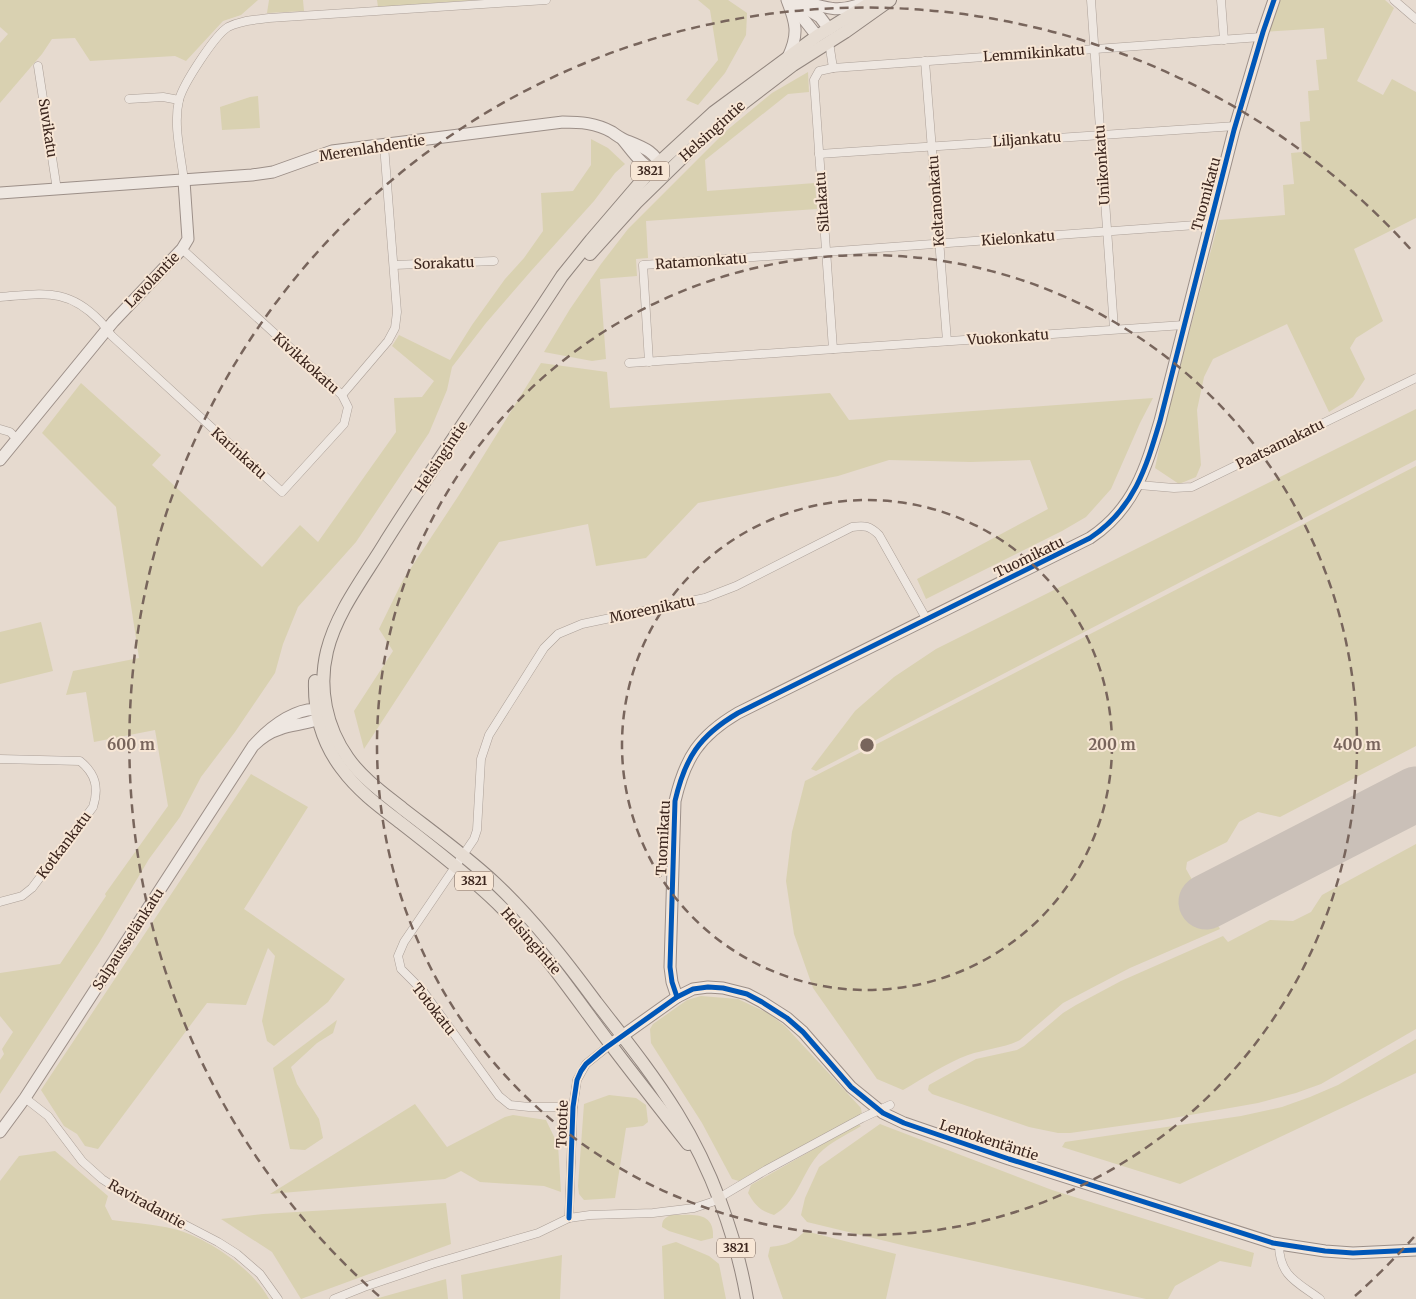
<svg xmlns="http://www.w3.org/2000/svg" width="1416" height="1299" font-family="Merriweather,serif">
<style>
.green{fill:#d9d1b1}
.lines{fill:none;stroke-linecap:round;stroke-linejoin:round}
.runway{stroke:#cac0b8;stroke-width:55}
.street-casing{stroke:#aca098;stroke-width:9}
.secondary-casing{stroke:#9c8f88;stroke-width:13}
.primary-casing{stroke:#91857e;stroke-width:14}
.street{stroke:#eee7e1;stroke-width:8}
.secondary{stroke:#eee7e1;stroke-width:11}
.primary{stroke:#e6dcd2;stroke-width:12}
.cycleway-casing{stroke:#f7e6d5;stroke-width:8}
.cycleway{stroke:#0057b8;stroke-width:5}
.ring{fill:none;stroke:#78655c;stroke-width:2.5;stroke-dasharray:9 6}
.labels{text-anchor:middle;stroke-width:4;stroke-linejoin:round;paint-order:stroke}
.shield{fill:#f7e6d5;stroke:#746055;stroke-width:1}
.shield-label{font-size:12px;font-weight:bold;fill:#3c261e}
.street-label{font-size:14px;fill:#3c261e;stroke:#f7e6d5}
.centre{fill:#78655c;stroke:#f7e6d5;stroke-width:2.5}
.ring-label{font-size:15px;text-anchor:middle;font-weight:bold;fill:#78655c;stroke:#f7e6d5;stroke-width:4;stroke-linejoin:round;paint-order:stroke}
</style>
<rect width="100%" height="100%" fill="#e6dacf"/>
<g class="green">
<polygon points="0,0 258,0 241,15 223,21 186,61 175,56 90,61 75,38 52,39 42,54 0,103 0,43 8,34 0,27"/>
<polygon points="269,0 303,0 304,11 267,13"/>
<polygon points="377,0 477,0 378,7"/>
<polygon points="698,0 728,0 747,13 746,35 725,73 698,105 686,100 718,60 710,10"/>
<polygon points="1278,0 1385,0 1394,8 1357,81 1383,95 1392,79 1416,92 1416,218 1354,249 1383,321 1356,338 1350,348 1365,379 1353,397 1329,412 1287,324 1213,359 1204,377 1197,410 1201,465 1196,477 1179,484 1155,468 1162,435 1219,220 1285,215 1283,185 1294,184 1291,153 1302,152 1300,122 1310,121 1308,91 1319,90 1316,60 1327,59 1324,28 1264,32"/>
<polygon points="808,72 809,92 788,94 705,160 707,191 815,183 817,209 646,221 648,258 636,259 637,276 600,279 606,359 592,361 544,352 570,309 601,264 628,229 726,131 772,93"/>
<polygon points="258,96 260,128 222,130 220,107 250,97"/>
<polygon points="591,139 608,148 625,164 615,173 594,201 531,271 486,323 452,367 447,390 429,433 356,542 298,607 283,644 275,673 235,732 201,777 180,817 149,859 99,943 0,1094 0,1060 4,1054 2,1049 13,1032 0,1016 0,973 60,964 106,896 105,894 168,806 155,730 94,742 86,692 66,695 73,671 139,658 116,507 42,433 81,383 161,455 152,465 262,567 300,525 318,542 396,432 394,398 422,397 434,381 392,346 399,335 450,360 472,325 505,279 524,258 543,231 541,193 573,191 591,165"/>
<polygon points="541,363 607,372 610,408 830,393 849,420 1153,398 1140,423 1111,489 1086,517 1062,531 926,599 917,579 1048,509 1030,460 971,462 889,460 838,476 698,503 646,558 596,566 588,524 499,542 364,749 354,711 393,651 379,629 403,580 459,495"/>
<polygon points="1416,409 1416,460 816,771 811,769 855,711 894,677 936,649"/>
<path d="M 1416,466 L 1416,746 L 1280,817 L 1258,812 L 1239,822 L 1227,842 L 1187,862 L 1186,869 L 1220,929 L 1130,968 L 1063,1003 L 1020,1040 C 1004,1048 985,1049 968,1055 C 946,1063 924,1078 903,1090 L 877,1079 L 813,988 L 794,934 L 786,881 L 792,832 L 805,781 Z"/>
<polygon points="41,622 53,671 0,684 0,632"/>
<polygon points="251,774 308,807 244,909 345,979 328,1002 274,1046 267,1041 262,1021 275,956 268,948 246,1005 207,1003 98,1149 85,1146 77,1134 64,1126 41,1090"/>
<polygon points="1416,844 1416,1029 1321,1084 1296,1093 1258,1103 1162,1120 1070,1133 1058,1133 1029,1127 932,1094 928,1090 929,1085 976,1059 1017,1050 1024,1046 1063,1013 1076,1005 1121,981 1223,936 1228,942 1270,920 1293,921 1311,912 1322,895"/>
<polygon points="701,996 738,999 768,1013 785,1026 861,1108 862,1115 739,1181 732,1179 702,1123 651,1043 650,1029 653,1024 687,1000"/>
<polygon points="337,1020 333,1033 317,1043 291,1067 297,1084 319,1119 323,1138 305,1150 290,1149 273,1068"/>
<polygon points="1416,1039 1416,1073 1180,1184 1062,1147 1065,1142 1241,1116 1282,1107 1310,1097 1338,1085"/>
<polygon points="609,1095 636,1098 646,1105 648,1122 643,1126 626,1128 615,1198 584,1200 579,1194 578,1186 584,1104"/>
<polygon points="415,1104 447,1147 505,1117 513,1115 546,1120 558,1145 561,1192 544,1186 480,1182 461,1171 445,1179 270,1194"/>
<path d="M 858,1124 L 861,1126 C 845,1136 825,1144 814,1160 C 801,1178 795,1203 774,1215 C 760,1211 755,1205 748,1193 L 751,1185 Z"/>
<polygon points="880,1124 1052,1190 1254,1253 1251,1267 1220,1261 1175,1286 1168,1299 1146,1299 906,1246 807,1222 801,1215 805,1198 819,1167"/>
<path d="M 55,1151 L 108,1196 L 105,1206 L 112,1220 C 133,1223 154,1224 174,1229 C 208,1238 252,1268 269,1299 L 0,1299 L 0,1181 L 19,1156 Z"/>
<polygon points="446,1203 451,1244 301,1299 272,1252 221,1219 263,1214"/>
<path d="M 671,1215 C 691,1215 715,1210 713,1238 L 701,1241 L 669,1231 L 662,1227 C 662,1219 665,1218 671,1215 Z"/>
<path d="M 805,1231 L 896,1254 L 886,1299 L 783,1299 L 768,1256 L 770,1247 C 787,1245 793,1243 805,1231 Z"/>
<polygon points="676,1242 709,1256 719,1264 726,1299 664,1299 662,1246"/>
<polygon points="562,1255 560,1299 463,1299 461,1275"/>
<polygon points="446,1279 448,1299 375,1299"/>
</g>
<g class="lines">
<polyline class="runway" points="1206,902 1416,794"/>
<defs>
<g id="street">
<polyline points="1091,0 1114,329"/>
<polyline points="1221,0 1224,40"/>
<polyline points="1394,0 1416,19"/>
<polyline points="829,42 833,68"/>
<polyline points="925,61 947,341"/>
<polyline points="38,66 57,190"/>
<polyline points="129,99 163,97 179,100"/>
<polyline points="819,154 1236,126"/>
<path d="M 184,181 C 181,155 173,125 179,100 C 183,84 215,35 228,27 C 241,20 256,20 269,18 L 546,0"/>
<polyline points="182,249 342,395 388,341 395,328 397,312 384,145"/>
<polyline points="394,265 494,261"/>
<path d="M 0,297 C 43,294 67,287 100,321 C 104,325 108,331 112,336 L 282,492 L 344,424 L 348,407 L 342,395"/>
<polyline points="833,349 814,80 819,71 833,68 1261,37"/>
<polyline points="649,362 643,265 1210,224"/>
<polyline points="629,363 1184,325"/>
<polyline points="0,429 10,432 17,439"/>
<polyline points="1139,485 1174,488 1192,487 1416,378"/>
<path d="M 0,759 L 80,761 C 96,774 99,788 93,807 L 32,888 L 22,896 L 0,902"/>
<polyline points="25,1098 48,1116 82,1161 102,1179 122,1192 218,1242 237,1254 260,1274 278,1299"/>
<path d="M 573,1107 L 529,1107 L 510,1105 L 499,1096 L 423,991 L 401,969 L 398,956 L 404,942 L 474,839 L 477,830 L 481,759 L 489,735 L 544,648 L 558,634 L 582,624 L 705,598 L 736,586 L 852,527 C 865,525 870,526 879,535 L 927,620"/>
<polyline points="569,1218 573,1107 577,1080 586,1064 611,1044"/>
<path d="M 1279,1244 C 1279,1276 1297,1282 1320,1299"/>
<polyline points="334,1299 364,1287 432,1264 538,1233 569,1218 590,1215 653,1213 694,1208 712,1202 766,1170 862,1118 890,1105"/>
</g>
<g id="secondary">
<path d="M 787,0 C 796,23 799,34 788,57"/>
<path d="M 798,0 C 824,7 837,14 863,3"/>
<polyline points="791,3 817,36"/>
<polyline points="800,5 820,17 829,29"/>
<path d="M 623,140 C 633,152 643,168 659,172"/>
<path d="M 0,193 L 252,175 L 273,172 L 332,151 L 563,122 C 580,122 596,123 612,132 C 616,135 620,138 625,140 C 645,148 653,150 664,170"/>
<polyline points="0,460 113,322 182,249 188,239 184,181"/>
<path d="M 677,997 L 672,982 L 670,967 L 675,801 C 685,758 699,736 738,713 L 1090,538 C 1134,509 1146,468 1160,421 L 1234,130 L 1263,32 L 1274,0"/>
<polyline points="611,1044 677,997 693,989 708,987 723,988 747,994 762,1002 787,1018 803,1032 851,1087 883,1113 904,1123 1009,1159 1273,1243 1325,1251 1353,1253 1416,1250"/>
<path d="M 0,1132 L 25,1098 L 253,746 C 269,728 301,701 327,712 C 317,725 294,723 280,729 C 270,732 261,738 253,746"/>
</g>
<g id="primary">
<polyline points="590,254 636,203 720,121 793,65 845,32 890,0"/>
<path d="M 315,681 C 314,714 322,743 342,769 C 358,791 380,807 401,823 C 434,849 467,874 497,903 C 541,946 574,996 611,1045 C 636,1078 662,1111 688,1144"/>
<path d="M 747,1299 C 736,1235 711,1168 677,1113 C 653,1074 624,1038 596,1002 C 565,960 533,919 495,883 C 466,856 434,833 403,809 C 383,793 362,778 348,758 C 326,727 318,688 327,651 C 337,611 365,576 386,541 C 443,451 504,365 562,276 L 591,240 L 651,170 L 714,112 L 817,36 L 875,0"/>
</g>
</defs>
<use href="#street" class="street-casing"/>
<use href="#secondary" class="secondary-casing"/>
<use href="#primary" class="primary-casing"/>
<use href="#street" class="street"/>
<use href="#secondary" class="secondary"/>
<use href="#primary" class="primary"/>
<defs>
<g id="cycleway">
<path d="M 677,997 L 672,982 L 670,967 L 675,801 C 685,758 699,736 738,713 L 1090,538 C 1134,509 1146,468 1160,421 L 1234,130 L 1263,32 L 1274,0"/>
<polyline points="569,1218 573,1107 577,1080 581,1071 586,1064 604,1049 677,997 693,989 708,987 723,988 747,994 762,1002 787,1018 803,1032 851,1087 883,1113 904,1123 1009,1159 1273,1243 1325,1251 1353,1253 1416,1250"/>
</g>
</defs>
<use href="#cycleway" class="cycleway-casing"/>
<use href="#cycleway" class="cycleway"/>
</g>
<g class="ring">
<circle cx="867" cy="745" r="245"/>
<circle cx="867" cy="745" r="490"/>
<path d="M1414 1237A736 736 0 0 1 1355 1296M379 1296A736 736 0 1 1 1414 253"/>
</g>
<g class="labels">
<g class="shield">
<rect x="631" y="161.5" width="38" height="19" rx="4"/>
<rect x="455" y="871.5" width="38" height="19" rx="4"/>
<rect x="717" y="1238.5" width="38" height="19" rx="4"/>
</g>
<g class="shield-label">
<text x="650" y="175">3821</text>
<text x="474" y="885">3821</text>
<text x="736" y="1252">3821</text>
</g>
<g class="street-label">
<text transform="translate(1034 53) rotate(-4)" y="5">Lemmikinkatu</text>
<text transform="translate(48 128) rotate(81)" y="5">Suvikatu</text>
<text transform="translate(712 131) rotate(-42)" y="5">Helsingintie</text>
<text transform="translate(1027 139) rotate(-4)" y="5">Liljankatu</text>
<text transform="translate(372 148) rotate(-9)" y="5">Merenlahdentie</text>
<text transform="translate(1102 165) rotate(-94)" y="5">Unikonkatu</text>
<text transform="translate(1206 194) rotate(-75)" y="5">Tuomikatu</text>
<text transform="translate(936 201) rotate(-94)" y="5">Keltanonkatu</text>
<text transform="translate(822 202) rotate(-94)" y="5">Siltakatu</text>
<text transform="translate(1018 238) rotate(-4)" y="5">Kielonkatu</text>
<text transform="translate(701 261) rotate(-4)" y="5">Ratamonkatu</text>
<text transform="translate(444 263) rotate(-2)" y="5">Sorakatu</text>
<text transform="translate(152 280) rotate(-46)" y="5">Lavolantie</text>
<text transform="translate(1008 337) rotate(-4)" y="5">Vuokonkatu</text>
<text transform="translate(306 363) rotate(42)" y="5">Kivikkokatu</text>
<text transform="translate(1280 444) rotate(-26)" y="5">Paatsamakatu</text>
<text transform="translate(239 453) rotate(42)" y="5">Karinkatu</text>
<text transform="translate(441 457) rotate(-56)" y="5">Helsingintie</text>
<text transform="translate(1029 557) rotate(-26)" y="5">Tuomikatu</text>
<text transform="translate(652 609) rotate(-12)" y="5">Moreenikatu</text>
<text transform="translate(663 838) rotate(-87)" y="5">Tuomikatu</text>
<text transform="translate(64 845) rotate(-53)" y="5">Kotkankatu</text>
<text transform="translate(128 939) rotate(-57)" y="5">Salpausselänkatu</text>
<text transform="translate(531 941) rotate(49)" y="5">Helsingintie</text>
<text transform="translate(434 1009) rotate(52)" y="5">Totokatu</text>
<text transform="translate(562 1124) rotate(-88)" y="5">Tototie</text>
<text transform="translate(989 1140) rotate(18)" y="5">Lentokentäntie</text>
<text transform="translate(147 1204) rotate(29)" y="5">Raviradantie</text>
</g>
</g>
<circle cx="867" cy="745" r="8" class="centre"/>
<g class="ring-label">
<text x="1112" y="750">200 m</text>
<text x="1357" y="750">400 m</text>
<text x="131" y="750">600 m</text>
</g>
</svg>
